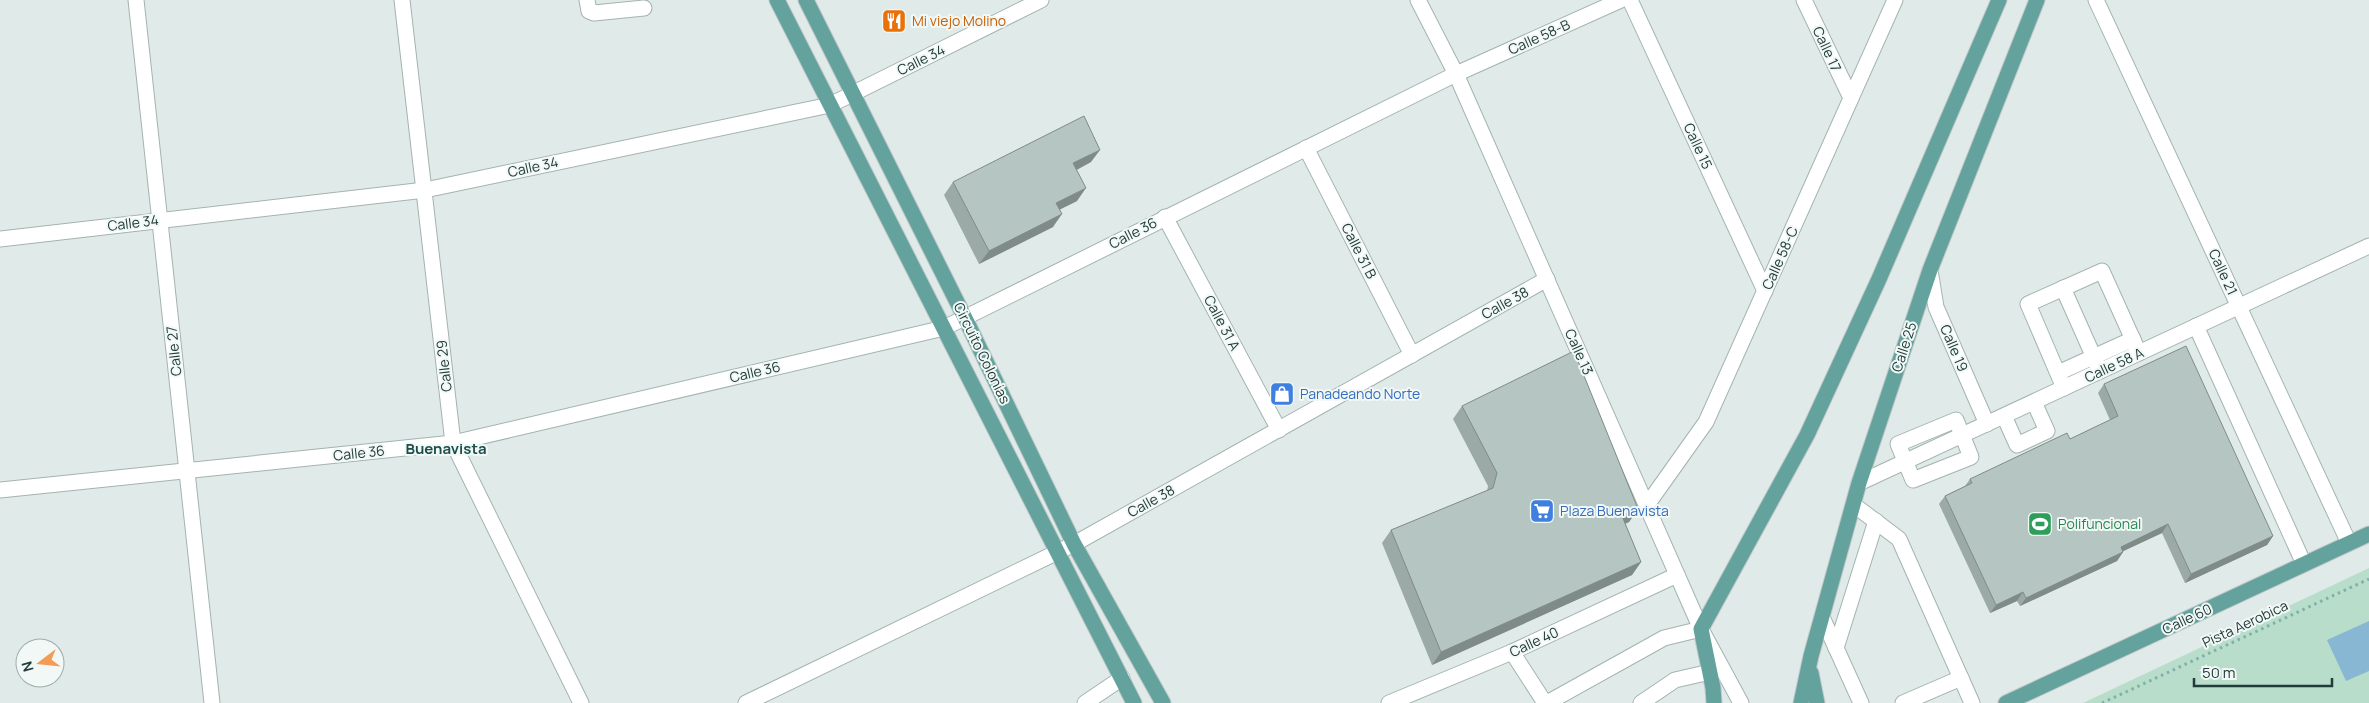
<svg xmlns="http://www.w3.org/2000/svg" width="2369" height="703" font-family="Manrope,sans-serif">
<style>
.green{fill:#b8ddca}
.water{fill:#87b7d2}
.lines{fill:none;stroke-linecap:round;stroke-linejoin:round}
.minor-casing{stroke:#a3b3b1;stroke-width:17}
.major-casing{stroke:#c1c8c8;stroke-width:17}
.path{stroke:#80b0aa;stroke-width:3;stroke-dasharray:2.5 4;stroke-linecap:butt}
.minor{stroke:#fff;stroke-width:15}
.major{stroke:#64a29e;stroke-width:15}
.wall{fill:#9caaa7}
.shaded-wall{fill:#7f8b88}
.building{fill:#b5c6c2;stroke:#7f8b88}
.labels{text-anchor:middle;stroke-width:4;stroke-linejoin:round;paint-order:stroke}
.food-label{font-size:14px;fill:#c56008;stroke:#f1f8f6;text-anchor:start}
.street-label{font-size:14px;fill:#213c3a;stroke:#f1f8f6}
.shop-label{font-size:14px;fill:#366cbe;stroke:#f1f8f6;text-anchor:start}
.leisure-label{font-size:14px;fill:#27864d;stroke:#f1f8f6;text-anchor:start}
.neighbourhood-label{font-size:15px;font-weight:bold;fill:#1c4e4c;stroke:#f1f8f6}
</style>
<rect width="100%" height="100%" fill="#e0ebe9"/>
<polygon class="green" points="2369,568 2369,703 2083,703"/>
<polygon class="water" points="2369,621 2369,671 2346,681 2327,640"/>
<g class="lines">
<defs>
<g id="minor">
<polyline points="136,0 212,703"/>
<polyline points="402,0 453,443 581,703"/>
<polyline points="587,0 589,11 594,13 644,8"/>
<polyline points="1418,0 1456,74 1701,629 1741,703"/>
<polyline points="1630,0 1765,291"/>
<polyline points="1804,0 1851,98"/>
<polyline points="2096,0 2349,543"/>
<polyline points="1306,148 1412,355"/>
<polyline points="1165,217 1279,430"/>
<polyline points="0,239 425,190 830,105 1041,0"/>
<polyline points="1930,270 1936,307 1987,424"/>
<polyline points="2063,288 2100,371"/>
<polyline points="2196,326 2304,564"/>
<polyline points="2058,373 2133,339"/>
<polyline points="2064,388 2028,304 2102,271 2139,353"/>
<polyline points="2004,416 2017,445 2047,431 2034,402"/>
<polygon points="1956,420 1971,457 1913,480 1898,444"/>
<polyline points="1859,483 2369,246"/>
<polyline points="0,490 453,443 944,328 1456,74 1621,0"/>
<polyline points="1647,505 1706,422 1895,0"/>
<polyline points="1854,505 1899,539 1972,703"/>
<polyline points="1822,617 1861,703"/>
<polyline points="1836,648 1876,521"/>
<polyline points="1512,652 1545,703"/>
<polyline points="746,703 1074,544 1547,279"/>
<polyline points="1085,703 1122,678"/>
<polyline points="1389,703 1512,652 1677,575"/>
<polyline points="1547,703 1664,638 1701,629"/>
<polyline points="1641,703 1675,680 1710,672"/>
<polyline points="1903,703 1961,678"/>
</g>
<g id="major">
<polyline points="777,0 1134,703"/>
<polyline points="806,0 965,318 1074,544 1163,703"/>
<polyline points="1811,673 1817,703"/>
<polyline points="1714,703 1713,688 1701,629 1807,435 1879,279 1999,0"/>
<polyline points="1801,703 1811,656 1859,483 1930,270 2037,0"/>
<polyline points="2006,703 2369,534"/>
</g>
</defs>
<use href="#minor" class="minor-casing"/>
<use href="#major" class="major-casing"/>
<polyline class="path" points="2102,703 2369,579"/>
<use href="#minor" class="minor"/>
<use href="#major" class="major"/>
</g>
<g class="wall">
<polygon points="1091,162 1077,170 1077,201 1060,209 1053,227 979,264 944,195 953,182"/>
<polygon points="2104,384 2273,536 2267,545 2185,583 2162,533 2123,551 2123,552 2117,561 2020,606 2017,601 1990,613 1939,504 1945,496 1965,486 1970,479 2070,439 2110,420 2098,393"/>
<polygon points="1462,406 1638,509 1629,522 1625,524 1641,562 1632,575 1432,665 1382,543 1391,530 1487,491 1488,486 1453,419"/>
</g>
<g class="shaded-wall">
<polygon points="1100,150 1091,162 1064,176 1073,163"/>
<polygon points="1086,188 1077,201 1047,216 1056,203"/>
<polygon points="1062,214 1053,227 979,264 989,251"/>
<polygon points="1638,509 1629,522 1612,529 1622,516"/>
<polygon points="2168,524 2162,533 2115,555 2121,547"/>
<polygon points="2273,536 2267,545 2185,583 2191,574"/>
<polygon points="2123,552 2117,561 2020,606 2026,598"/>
<polygon points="1641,562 1632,575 1432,665 1441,652"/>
<polygon points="2023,592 2017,601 1990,613 1996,605"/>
</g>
<g class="building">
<polygon points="1084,116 1100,150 1073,163 1086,188 1056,203 1062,214 989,251 953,182"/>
<polygon points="2186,346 2273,536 2191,574 2168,524 2121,547 2123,552 2026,598 2023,592 1996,605 1945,496 1972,483 1970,479 2067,433 2070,439 2118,416 2104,384"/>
<polygon points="1574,351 1638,509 1622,516 1641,562 1441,652 1391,530 1493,488 1497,473 1462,406"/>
</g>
<defs>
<symbol id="restaurant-square" viewBox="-11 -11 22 22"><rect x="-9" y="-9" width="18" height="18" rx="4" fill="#e8710a" stroke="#f1f8f6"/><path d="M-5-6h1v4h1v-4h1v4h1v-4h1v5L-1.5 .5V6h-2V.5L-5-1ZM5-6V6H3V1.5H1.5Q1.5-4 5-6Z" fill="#fff"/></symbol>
<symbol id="shop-square" viewBox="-11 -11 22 22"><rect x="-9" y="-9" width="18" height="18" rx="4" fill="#3f7fe0" stroke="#f1f8f6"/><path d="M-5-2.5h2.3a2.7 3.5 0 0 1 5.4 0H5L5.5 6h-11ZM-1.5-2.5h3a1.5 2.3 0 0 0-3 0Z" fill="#fff"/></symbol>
<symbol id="supermarket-square" viewBox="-11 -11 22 22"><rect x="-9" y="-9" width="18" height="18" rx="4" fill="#3f7fe0" stroke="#f1f8f6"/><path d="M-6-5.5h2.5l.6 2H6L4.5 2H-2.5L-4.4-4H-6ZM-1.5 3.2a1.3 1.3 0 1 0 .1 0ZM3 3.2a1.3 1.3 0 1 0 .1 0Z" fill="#fff"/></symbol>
<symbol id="stadium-square" viewBox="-11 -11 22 22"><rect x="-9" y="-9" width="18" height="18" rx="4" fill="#2e9e5b" stroke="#f1f8f6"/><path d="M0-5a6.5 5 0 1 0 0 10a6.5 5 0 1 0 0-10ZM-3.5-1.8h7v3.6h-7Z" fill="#fff"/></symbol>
</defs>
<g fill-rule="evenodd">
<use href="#restaurant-square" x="880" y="7" width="28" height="28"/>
<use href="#shop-square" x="1268" y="380" width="28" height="28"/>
<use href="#supermarket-square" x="1528" y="497" width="28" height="28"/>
<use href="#stadium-square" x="2026" y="510" width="28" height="28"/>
</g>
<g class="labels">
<g class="food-label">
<text x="912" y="26">Mi viejo Molino</text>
</g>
<g class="street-label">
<text transform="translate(1539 37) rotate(-24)" y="5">Calle 58-B</text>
<text transform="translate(1827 49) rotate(65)" y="5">Calle 17</text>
<text transform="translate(921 60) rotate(-26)" y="5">Calle 34</text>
<text transform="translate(1698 146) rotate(65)" y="5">Calle 15</text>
<text transform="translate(533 167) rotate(-12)" y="5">Calle 34</text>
<text transform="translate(133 223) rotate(-7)" y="5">Calle 34</text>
<text transform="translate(1133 233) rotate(-27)" y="5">Calle 36</text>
<text transform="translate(1359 251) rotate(63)" y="5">Calle 31 B</text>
<text transform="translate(1780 258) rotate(-66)" y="5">Calle 58-C</text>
<text transform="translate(2223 272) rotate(65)" y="5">Calle 21</text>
<text transform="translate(1505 303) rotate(-29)" y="5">Calle 38</text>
<text transform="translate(1222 323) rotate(62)" y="5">Calle 31 A</text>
<text transform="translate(1904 347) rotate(-72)" y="5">Calle 25</text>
<text transform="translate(1954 348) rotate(67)" y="5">Calle 19</text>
<text transform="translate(174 351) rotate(-96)" y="5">Calle 27</text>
<text transform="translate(1579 352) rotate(66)" y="5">Calle 13</text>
<text transform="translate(982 353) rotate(64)" y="5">Circuito Colonias</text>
<text transform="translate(2114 365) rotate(-25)" y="5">Calle 58 A</text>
<text transform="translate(444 366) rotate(-96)" y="5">Calle 29</text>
<text transform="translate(755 372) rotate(-13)" y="5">Calle 36</text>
<text transform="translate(359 453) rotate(-6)" y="5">Calle 36</text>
<text transform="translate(1151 501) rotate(-29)" y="5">Calle 38</text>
<text transform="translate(2187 619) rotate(-25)" y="5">Calle 60</text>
<text transform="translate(2245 624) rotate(-25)" y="5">Pista Aerobica</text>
<text transform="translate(1534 642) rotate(-25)" y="5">Calle 40</text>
</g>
<g class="shop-label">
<text x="1300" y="399">Panadeando Norte</text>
<text x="1560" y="516">Plaza Buenavista</text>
</g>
<g class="leisure-label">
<text x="2058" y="529">Polifuncional</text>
</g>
<g class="neighbourhood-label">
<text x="446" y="454">Buenavista</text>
</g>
</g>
<g transform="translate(40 663) rotate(254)"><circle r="24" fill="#f1f8f6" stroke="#9eadab"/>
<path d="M0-4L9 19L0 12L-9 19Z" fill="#f49c55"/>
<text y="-8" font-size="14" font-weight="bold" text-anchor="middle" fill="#213c3a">N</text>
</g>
<path d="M2194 678v8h138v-8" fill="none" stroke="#213c3a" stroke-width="2.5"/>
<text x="2202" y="678" font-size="15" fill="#213c3a" stroke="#f1f8f6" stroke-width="4" paint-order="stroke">50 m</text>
</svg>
